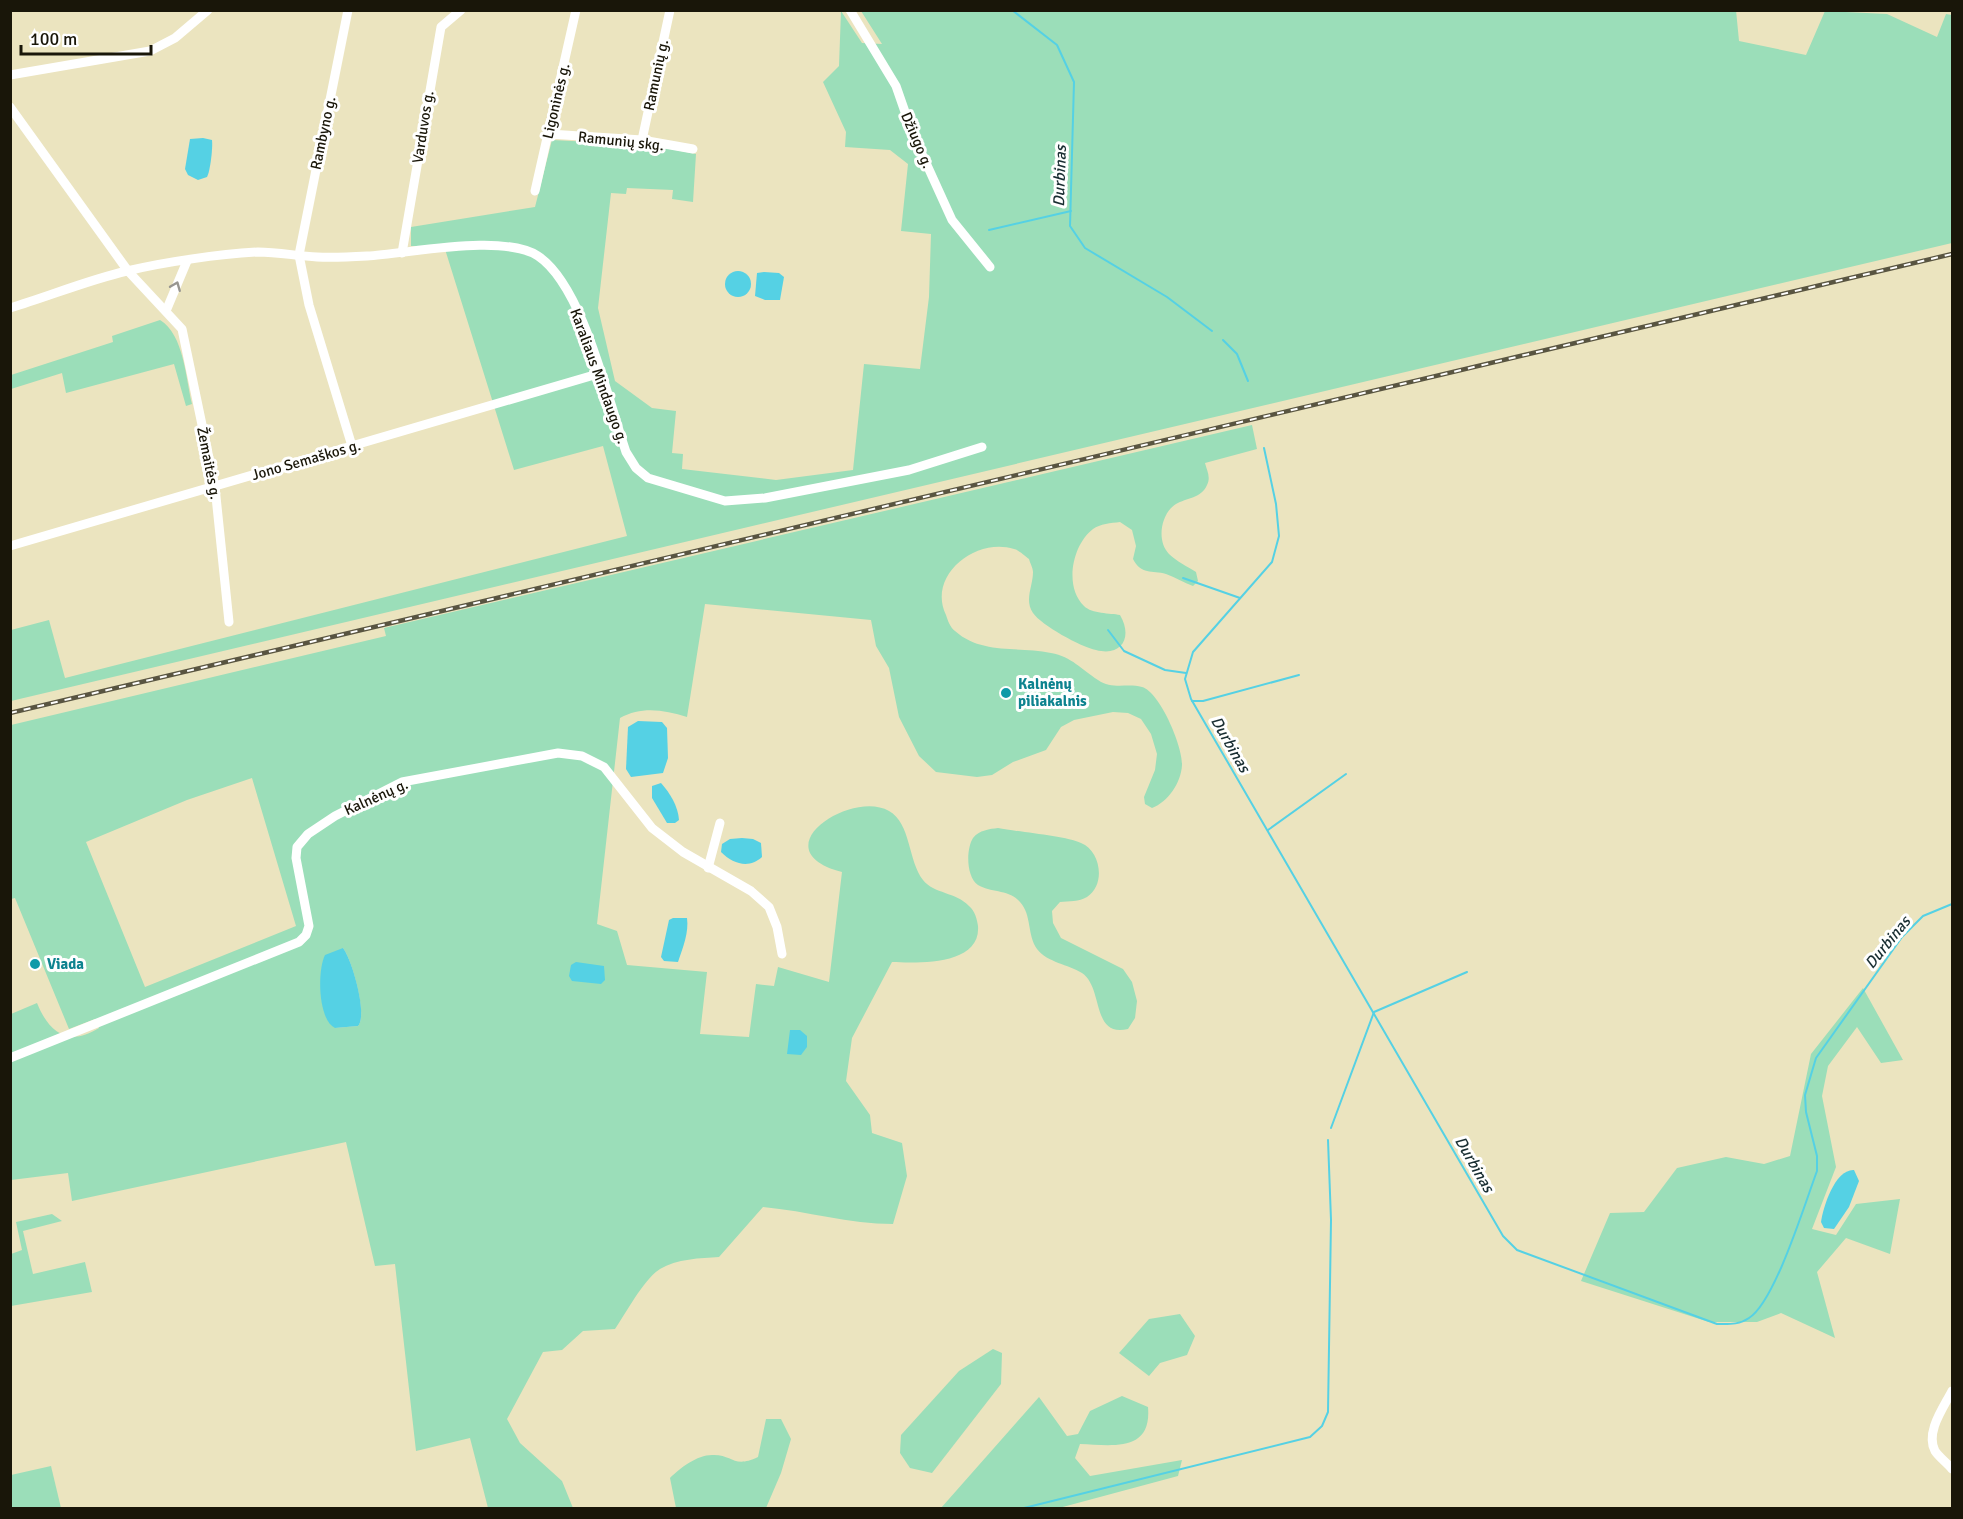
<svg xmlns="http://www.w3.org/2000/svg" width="1963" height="1519" font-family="Signika,sans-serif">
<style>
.green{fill:#9bdeb9;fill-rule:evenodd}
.water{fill:#55d1e4}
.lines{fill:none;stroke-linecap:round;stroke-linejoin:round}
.stream{stroke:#55d1e4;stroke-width:2}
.minor{stroke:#fff;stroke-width:9}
.rail-casing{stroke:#595541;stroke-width:4.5}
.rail{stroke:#fff;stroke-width:2;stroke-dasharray:7;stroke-linecap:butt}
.oneway{stroke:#989690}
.culture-dot{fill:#0f9aa8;stroke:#fff;stroke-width:2}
.labels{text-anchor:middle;stroke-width:6;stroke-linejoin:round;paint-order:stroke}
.street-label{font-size:15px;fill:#191609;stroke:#fff}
.culture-label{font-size:15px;font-weight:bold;fill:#0d838f;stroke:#fff;text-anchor:start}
.water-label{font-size:16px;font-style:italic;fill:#192e32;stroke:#fff}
</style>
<rect width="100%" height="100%" fill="#ebe4bf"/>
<g class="green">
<polygon points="1736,10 1739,41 1806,55 1825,11 1887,14 1937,37 1946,14 1952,15 1952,243 11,701 11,630 49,620 65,678 627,536 603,446 514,470 444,246 411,246 411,227 535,207 552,140 650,145 696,154 693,202 672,199 673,190 627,188 626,194 611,193 598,308 615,381 652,408 676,411 672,453 683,454 682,469 776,480 853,470 864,364 920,369 929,297 931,234 901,231 908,164 890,150 845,147 846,132 823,82 839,66 841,11 862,43 882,44 861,11"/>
<path d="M 160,320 C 184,334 186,380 192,404 L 186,406 L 174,364 L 66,393 L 62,373 L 11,389 L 11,375 L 113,342 L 112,336 Z"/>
<path d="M 1252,425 L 1257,449 L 1205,463 C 1207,471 1211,477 1207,485 C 1202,498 1186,498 1176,504 C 1161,513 1156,541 1169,554 C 1176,561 1188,567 1196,572 L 1198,581 L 1193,586 C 1184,583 1175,577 1166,574 C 1152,570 1141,575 1133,559 L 1136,546 L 1132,530 L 1120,522 C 1111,523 1100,524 1093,529 C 1072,545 1064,587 1084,606 C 1092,614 1110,613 1120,615 C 1133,637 1122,657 1096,650 C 1081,647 1041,625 1033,613 C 1024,600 1033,586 1033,572 C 1033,568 1030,563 1029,559 C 1025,556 1019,550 1014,549 C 975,537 927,576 946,615 C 948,621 950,627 955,631 C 982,655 1018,646 1051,653 C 1072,657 1081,669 1098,680 C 1112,690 1127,683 1142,687 C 1160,692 1183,747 1182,765 C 1181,783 1168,802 1152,808 L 1145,804 L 1144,797 L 1155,770 L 1157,754 L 1151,734 L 1141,719 L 1128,713 L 1113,712 L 1074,720 L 1061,727 L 1046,750 L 1013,762 L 992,775 L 977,777 L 936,772 L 919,756 L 899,717 L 889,668 L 876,646 L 871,620 L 705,604 L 687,717 C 664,710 642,706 620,718 L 597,924 L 617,931 L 627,965 L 707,972 L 700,1034 L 749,1037 L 756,984 L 774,986 L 778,967 L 829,982 L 842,872 C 759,850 851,789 889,811 C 911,823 908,861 923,880 C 934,894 956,892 969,906 C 975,911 977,919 978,926 C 981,966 916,963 892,962 L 852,1038 L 846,1081 L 870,1115 L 872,1133 L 902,1143 L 907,1176 L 893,1224 C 849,1224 807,1211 763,1207 L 719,1257 C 701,1258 676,1259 660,1269 C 644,1279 626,1313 615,1329 L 583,1331 L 562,1350 L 543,1352 L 507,1419 L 520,1443 L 562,1481 L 573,1508 L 488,1508 L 470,1438 L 416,1451 L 395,1264 L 375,1266 L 346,1142 L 72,1201 L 68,1173 L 11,1180 L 11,1014 L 37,1003 C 49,1033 69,1047 99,1028 L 95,1019 L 69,1029 L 15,898 L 11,899 L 11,725 L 386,636 L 384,628 ZM 252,778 L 296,926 L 145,987 L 86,842 L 187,800 ZM 343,948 C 352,959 368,1016 358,1026 L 335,1028 Z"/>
<path d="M 998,828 C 1018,832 1066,836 1081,843 C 1101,851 1106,885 1087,897 C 1079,902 1069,901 1060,902 L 1052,911 L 1053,923 L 1061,938 L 1123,969 L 1132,982 L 1137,1001 L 1135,1018 L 1128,1029 C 1091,1038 1104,988 1082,973 C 1068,964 1048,963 1037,949 C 1027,935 1032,915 1020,902 C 1009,889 991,893 978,885 C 966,877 966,849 973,838 C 979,830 990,829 998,828 Z"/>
<polygon points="1863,988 1903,1060 1881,1063 1857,1027 1828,1066 1822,1096 1836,1167 1812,1229 1836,1235 1856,1204 1900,1199 1890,1254 1846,1238 1817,1272 1835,1338 1781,1313 1757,1322 1709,1322 1581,1281 1610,1213 1644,1212 1677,1168 1726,1157 1764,1164 1790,1156 1811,1054"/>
<polygon points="52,1214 62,1221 23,1231 33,1274 85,1262 92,1292 11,1306 11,1254 22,1250 16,1222"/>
<polygon points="1180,1314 1195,1336 1187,1355 1160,1363 1149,1376 1119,1353 1149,1319"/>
<polygon points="993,1349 1002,1353 1001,1384 932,1473 910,1468 900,1453 901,1435 959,1371"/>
<path d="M 1122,1396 L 1148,1407 C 1152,1453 1111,1445 1080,1444 L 1075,1458 L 1090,1476 L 1182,1460 L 1178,1476 L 1059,1508 L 941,1508 L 1039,1397 L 1067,1436 L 1078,1434 L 1090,1411 Z"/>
<path d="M 766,1419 L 781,1419 L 791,1439 L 781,1473 L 766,1508 L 676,1508 L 670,1478 C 680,1468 697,1455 712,1455 C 733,1454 733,1469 758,1457 Z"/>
<polygon points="51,1466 61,1508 11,1508 11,1475"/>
</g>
<g class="water">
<path d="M 203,138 L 212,140 C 213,148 210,172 207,177 L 198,180 L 188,175 L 185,169 L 190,139 Z"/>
<circle cx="738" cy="284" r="13"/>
<polygon points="764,272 779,273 784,277 780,300 765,300 755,296 757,273"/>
<polygon points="638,721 662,722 667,728 668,758 663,773 631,777 626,769 628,727"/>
<path d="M 661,783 C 670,793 678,806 679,820 L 675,823 L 667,823 L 652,798 L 652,786 Z"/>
<path d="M 742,838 L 753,839 L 761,843 L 762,857 C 749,869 733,864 721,852 L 722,844 L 730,839 Z"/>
<path d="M 673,918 L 687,918 C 689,933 683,947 678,962 L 664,961 L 661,957 L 669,920 Z"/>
<path d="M 343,948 C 352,959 368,1016 358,1026 L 335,1028 C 318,1020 317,971 325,955 Z"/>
<polygon points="576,962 604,966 605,980 601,984 572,981 569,976 571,965"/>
<polygon points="790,1030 800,1030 807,1036 807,1047 801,1055 787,1054"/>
<path d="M 1854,1170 L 1859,1181 L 1849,1207 L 1834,1229 L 1824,1228 L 1821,1222 C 1823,1207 1835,1169 1854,1170 Z"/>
</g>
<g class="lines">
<g class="stream">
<polyline points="1012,10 1057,45 1074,82 1070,226 1085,248 1167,297 1212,331"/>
<polyline points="989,230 1071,211"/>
<polyline points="1223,340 1237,354 1248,381"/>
<path d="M 1264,448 L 1276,504 L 1279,536 L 1272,562 L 1193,652 L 1185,679 L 1191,699 L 1503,1236 L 1517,1250 L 1717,1324 C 1729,1324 1739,1325 1749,1318 C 1775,1302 1805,1203 1817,1171 L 1817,1156 L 1806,1112 L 1805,1095 L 1816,1058 L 1902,937 L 1923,916 L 1952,904"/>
<polyline points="1183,578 1240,598"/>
<polyline points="1108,630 1124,651 1165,670 1186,673"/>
<polyline points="1192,701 1203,701 1299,675"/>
<polyline points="1268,830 1346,774"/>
<polyline points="1331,1128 1374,1012 1467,972"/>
<polyline points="1024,1508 1310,1437 1322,1426 1328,1412 1331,1220 1328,1140"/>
</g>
<g class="minor">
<polyline points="348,10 299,255 309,305 352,446"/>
<polyline points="850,10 896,86 912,132 952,220 990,267"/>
<polyline points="10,75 150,51 175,38 208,10"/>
<polyline points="10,107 128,271 182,329 215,487 229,622"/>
<polyline points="549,134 642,140 693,149"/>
<polyline points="642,140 670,10"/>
<polyline points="535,191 576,10"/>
<polyline points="402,253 441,27 461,10"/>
<path d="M 10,308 C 50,296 88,280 127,271 C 164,262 220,254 258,252 C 278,252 297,256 317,257 C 333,258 350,257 367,256 C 408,254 503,233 538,256 C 583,286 608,400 626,452 L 636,468 L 648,478 L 725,501 L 765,498 L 909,470 L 982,447"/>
<polyline points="166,311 187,261"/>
<polyline points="10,546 601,373"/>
<polyline points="708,868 720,823"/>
<polyline points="10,1058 299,942 306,935 309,926 296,858 297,847 308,834 335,816 402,782 558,753 582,756 604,767 652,828 683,852 751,891 769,907 777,927 782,954"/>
<path d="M 1952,1391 C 1944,1407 1925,1432 1935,1451 C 1939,1457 1947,1463 1952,1469"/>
</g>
<defs>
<polyline id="rail" points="10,713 1952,254"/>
</defs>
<use href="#rail" class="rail-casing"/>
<use href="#rail" class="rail"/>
</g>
<defs><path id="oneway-chevron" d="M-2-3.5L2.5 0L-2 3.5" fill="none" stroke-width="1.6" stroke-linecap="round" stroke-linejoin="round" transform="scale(1.5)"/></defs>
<use class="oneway" href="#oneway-chevron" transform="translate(176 286) rotate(-68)"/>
<g class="culture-dot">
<circle cx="1006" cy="693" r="6"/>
<circle cx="35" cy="964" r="6"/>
</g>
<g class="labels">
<g class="street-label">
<text transform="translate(656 75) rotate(-78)" y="5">Ramunių g.</text>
<text transform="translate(556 101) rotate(-77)" y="5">Ligoninės g.</text>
<text transform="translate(423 127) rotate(-81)" y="5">Varduvos g.</text>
<text transform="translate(323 133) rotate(-78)" y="5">Rambyno g.</text>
<text transform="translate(917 140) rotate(67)" y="5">Džiugo g.</text>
<text transform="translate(621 141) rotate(6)" y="5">Ramunių skg.</text>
<text transform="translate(599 376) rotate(70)" y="5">Karaliaus Mindaugo g.</text>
<text transform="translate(306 460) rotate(-16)" y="5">Jono Semaškos g.</text>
<text transform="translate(209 463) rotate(79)" y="5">Žemaitės g.</text>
<text transform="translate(376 797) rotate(-24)" y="5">Kalnėnų g.</text>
</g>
<g class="culture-label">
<text x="1018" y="689">Kalnėnų<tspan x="1018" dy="17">piliakalnis</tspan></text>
<text x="47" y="969">Viada</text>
</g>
<g class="water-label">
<text transform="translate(1059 176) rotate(-88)" y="6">Durbinas</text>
<text transform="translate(1231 744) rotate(60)" y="6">Durbinas</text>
<text transform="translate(1887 942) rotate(-51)" y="6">Durbinas</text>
<text transform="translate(1475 1164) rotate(60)" y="6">Durbinas</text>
</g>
</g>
<rect width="1963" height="1519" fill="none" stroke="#191609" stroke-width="24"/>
<path d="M21 45v9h130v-9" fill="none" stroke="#191609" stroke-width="3"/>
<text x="30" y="45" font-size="18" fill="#191609" stroke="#ffffff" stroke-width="4.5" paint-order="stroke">100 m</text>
</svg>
